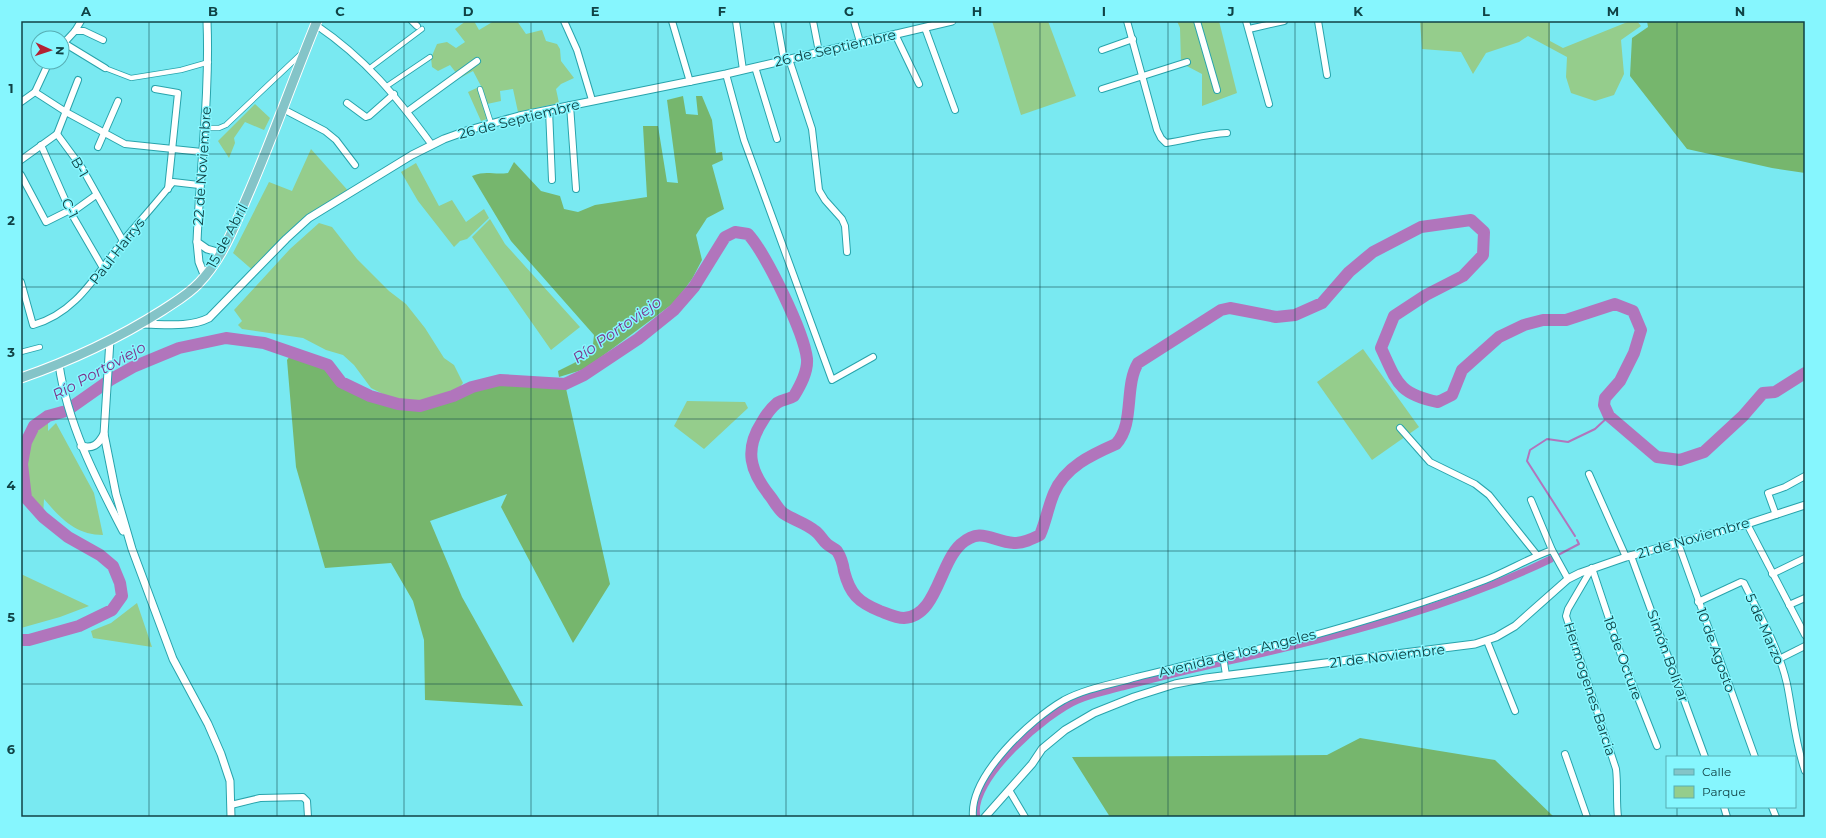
<svg xmlns="http://www.w3.org/2000/svg" width="1826" height="838" font-family="Montserrat,sans-serif">
<style>
.green{fill:#95cd8c}
.forest{fill:#76b66d}
.lines{fill:none;stroke-linecap:round;stroke-linejoin:round}
.stream{stroke:#b175bc;stroke-width:2}
.canal{stroke:#b175bc;stroke-width:7}
.river{stroke:#b175bc;stroke-width:12}
.pedestrian-casing{stroke:#28a4ac;stroke-width:6}
.minor-casing{stroke:#28a4ac;stroke-width:8}
.tertiary-casing{stroke:#28a4ac;stroke-width:9}
.primary-casing{stroke:#fff;stroke-width:11}
.pedestrian{stroke:#fff;stroke-width:4.5}
.minor{stroke:#fff;stroke-width:6}
.tertiary{stroke:#fff;stroke-width:7}
.primary{stroke:#84c4c8;stroke-width:9}
.grid{fill:none;stroke:#104245;stroke-width:1;stroke-opacity:0.55}
.labels{text-anchor:middle;stroke-width:3;stroke-linejoin:round;paint-order:stroke}
.street-label{font-size:14px;fill:#104245;stroke:#86f6fe}
.water-label{font-size:15px;font-style:italic;fill:#7d338a;stroke:#86f6fe}
.neatline{fill:none;stroke:#104245;stroke-width:1.5}
.grid-label{font-size:13px;text-anchor:middle;font-weight:bold;fill:#104245}
</style>
<rect width="100%" height="100%" fill="#79e9f1"/>
<g class="green">
<polygon points="466,21 474,21 479,30 494,21 517,21 526,34 542,30 546,41 557,44 560,49 561,61 574,78 561,84 556,89 559,103 518,112 513,89 500,91 501,101 487,104 485,110 487,119 481,121 468,92 481,86 473,71 460,78 450,65 438,71 432,67 431,58 437,44 447,42 456,48 465,42 455,29"/>
<polygon points="992,21 1048,21 1076,96 1021,115"/>
<polygon points="1177,21 1219,21 1237,93 1202,106 1202,74 1181,63 1180,28"/>
<polygon points="1420,21 1550,21 1550,41 1563,48 1630,21 1637,21 1641,26 1621,40 1624,74 1614,95 1595,101 1571,93 1566,77 1567,57 1528,36 1519,42 1486,53 1473,74 1461,52 1422,49"/>
<polygon points="255,104 270,118 264,130 245,122 234,138 235,143 229,158 218,141"/>
<polygon points="311,149 351,194 306,223 256,273 233,253 269,182 292,191"/>
<polygon points="416,163 439,206 452,200 466,222 484,209 489,218 467,239 460,241 454,247 418,201 401,172"/>
<polygon points="490,219 505,244 580,327 551,350 472,237"/>
<polygon points="319,223 332,227 357,259 389,291 406,304 425,328 444,358 454,365 463,383 458,389 422,402 395,400 371,388 354,365 343,355 326,350 303,338 242,329 238,325 242,321 234,310 290,249"/>
<polygon points="1363,349 1419,427 1372,460 1317,382"/>
<polygon points="687,401 745,402 748,408 704,449 674,426"/>
<path d="M 48,416 L 48,431 L 56,423 L 94,493 L 103,535 C 76,535 60,518 44,499 L 43,517 L 26,498 L 22,464 L 26,442 L 34,426 Z"/>
<polygon points="21,574 23,575 89,606 60,617 21,628"/>
<polygon points="137,603 152,647 93,638 91,631 111,623"/>
</g>
<g class="forest">
<polygon points="1647,21 1805,21 1805,173 1772,168 1687,149 1630,76 1632,38 1648,27"/>
<path d="M 683,96 L 686,114 L 698,115 L 696,96 L 702,96 L 712,120 L 716,153 L 722,152 L 723,160 L 712,165 L 724,209 L 707,218 L 696,235 L 702,260 L 692,279 L 675,302 L 585,369 L 559,377 L 558,371 L 592,354 L 594,335 L 511,241 L 472,176 C 487,170 492,175 508,173 L 514,162 L 541,191 L 560,196 L 564,209 L 578,212 L 595,205 L 647,197 L 643,126 L 658,126 L 667,182 L 678,183 L 667,100 Z"/>
<polygon points="293,352 328,365 342,382 366,394 398,404 420,406 486,383 528,381 565,384 610,584 573,643 501,507 507,494 430,521 462,597 523,706 425,700 424,640 413,601 391,563 325,568 296,467 287,360"/>
<polygon points="1360,738 1495,760 1554,817 1110,817 1072,757 1327,755"/>
</g>
<g class="lines">
<g class="stream">
<polyline points="1575,536 1527,461 1530,450 1547,439 1568,442 1595,429 1609,416"/>
<polyline points="1558,555 1579,544 1577,540"/>
</g>
<path class="canal" d="M 977,817 C 968,780 1047,713 1078,700 C 1091,694 1108,691 1122,687 C 1164,676 1205,666 1247,657 C 1351,633 1454,606 1551,559"/>
<path class="river" d="M 21,640 L 29,640 L 79,626 L 112,610 L 122,596 L 120,583 L 113,566 L 100,555 L 68,537 L 43,517 L 26,498 L 22,464 L 26,442 L 34,426 L 48,416 L 66,411 L 110,380 L 133,367 L 179,348 L 226,338 L 264,343 L 328,365 L 341,382 L 370,396 L 398,404 L 420,406 L 453,396 L 472,387 L 500,380 L 565,384 L 584,375 L 638,339 L 674,310 L 694,287 L 725,237 L 735,232 L 748,234 C 766,254 804,332 807,359 C 808,372 800,386 794,396 C 788,400 783,399 777,403 C 771,408 766,415 762,422 C 744,450 750,471 770,496 C 774,501 778,509 783,513 C 793,520 806,523 815,531 C 820,534 822,540 827,544 C 830,547 834,548 837,551 C 841,557 843,564 844,571 C 850,594 858,602 880,611 C 888,614 896,618 904,618 C 937,616 939,564 961,544 C 982,526 992,542 1014,543 C 1024,543 1032,539 1040,535 C 1046,521 1048,507 1054,493 C 1065,467 1091,455 1116,444 C 1135,424 1124,386 1138,363 L 1221,310 L 1230,308 L 1276,317 L 1295,315 L 1322,303 L 1349,272 L 1373,252 L 1421,227 L 1471,220 L 1484,232 L 1483,255 L 1463,276 L 1426,295 L 1394,316 L 1381,348 C 1397,382 1398,394 1438,402 L 1452,395 L 1462,370 L 1499,337 L 1524,325 L 1543,320 L 1566,320 L 1615,304 L 1633,311 L 1641,330 L 1634,353 L 1620,381 L 1605,398 L 1604,405 L 1609,416 L 1657,457 L 1680,460 L 1704,452 L 1743,416 L 1763,393 L 1775,392 L 1805,373"/>
<defs>
<g id="pedestrian">
<polyline points="105,68 131,78 181,70 209,62"/>
<polyline points="370,68 422,29"/>
<polyline points="387,86 430,57"/>
<polyline points="480,89 491,123"/>
<polyline points="204,128 219,128 226,125 302,53"/>
<polyline points="21,352 40,347"/>
</g>
<g id="minor">
<polyline points="412,21 417,26"/>
<polyline points="564,21 577,50 592,100"/>
<polyline points="672,21 690,82"/>
<polyline points="736,21 743,70"/>
<polyline points="777,21 784,60"/>
<polyline points="813,21 819,52"/>
<polyline points="854,21 860,42"/>
<path d="M 1127,21 L 1157,130 L 1161,138 L 1166,143 C 1187,140 1206,134 1227,133"/>
<polyline points="1197,21 1217,90"/>
<polyline points="1246,21 1269,104"/>
<polyline points="1318,21 1327,75"/>
<path d="M 316,25 C 366,59 396,96 432,145"/>
<polyline points="925,28 955,110"/>
<polyline points="1249,29 1284,21"/>
<polyline points="75,31 84,31 103,40"/>
<polyline points="895,34 919,84"/>
<polyline points="64,43 105,68"/>
<polyline points="62,45 75,31 81,21"/>
<polyline points="1102,50 1133,39"/>
<polyline points="789,59 812,129 819,190 825,200 842,219 845,226 847,252"/>
<polyline points="755,67 777,139"/>
<polyline points="726,74 744,140 832,380 873,357"/>
<polyline points="155,89 178,93 168,189"/>
<polyline points="1102,89 1187,62"/>
<polyline points="35,92 49,62"/>
<polyline points="21,102 35,92 66,112 125,144 202,152"/>
<polyline points="347,103 366,117 369,116 394,94"/>
<polyline points="570,105 576,189"/>
<polyline points="283,109 325,131 336,140 355,165"/>
<polyline points="549,110 552,180"/>
<polyline points="408,111 477,61"/>
<polyline points="57,134 78,80"/>
<polyline points="41,145 71,213 103,268"/>
<polyline points="98,147 118,101"/>
<polyline points="21,160 57,134 82,168 123,241"/>
<polyline points="21,175 46,222 70,210"/>
<polyline points="71,213 96,195"/>
<path d="M 21,282 L 33,325 C 77,313 97,273 123,241 C 140,221 157,202 173,182 L 199,185"/>
<polyline points="1400,428 1430,462 1475,484 1489,495 1537,555"/>
<polyline points="1589,474 1626,557"/>
<polyline points="1531,500 1552,550 1568,579"/>
<polyline points="1776,515 1768,493 1785,487 1805,476"/>
<polyline points="1747,524 1805,635"/>
<polyline points="1678,543 1755,757"/>
<polyline points="1631,556 1705,757"/>
<path d="M 1592,568 L 1568,609 L 1566,616 L 1616,769 C 1618,785 1616,801 1618,817"/>
<polyline points="1592,568 1621,655 1657,746"/>
<polyline points="1772,574 1805,558"/>
<path d="M 1698,602 L 1741,582 L 1744,583 C 1760,616 1779,648 1787,684 C 1793,714 1795,743 1805,771"/>
<polyline points="1789,605 1805,598"/>
<polyline points="1487,641 1515,711"/>
<polyline points="1223,656 1226,675"/>
<polyline points="1779,659 1805,646"/>
<polyline points="1565,754 1587,817"/>
<polyline points="1009,790 1025,817"/>
<polyline points="231,805 260,798 303,797 307,801 308,817"/>
<polyline points="1724,807 1727,817"/>
<polyline points="1772,807 1776,817"/>
<path d="M 973,817 C 969,776 1031,719 1064,700 C 1087,688 1113,684 1137,677 C 1167,670 1196,662 1225,656 C 1250,650 1276,646 1300,639 C 1363,622 1425,603 1485,580 C 1508,571 1529,558 1552,550"/>
</g>
<g id="tertiary">
<path d="M 207,21 C 210,95 200,168 197,242 L 207,249 L 221,253"/>
<polyline points="197,242 199,262 205,277"/>
<path d="M 141,324 C 163,324 189,328 209,318 L 286,239 L 309,218 L 412,155 L 444,139 L 469,130 L 519,116 L 726,74 L 952,21"/>
<polyline points="110,340 104,434 116,494 132,549 173,659 208,724 221,754 230,781 231,817"/>
<path d="M 59,364 C 67,423 96,479 123,531"/>
<path d="M 81,446 C 93,449 98,445 104,434"/>
<polyline points="985,817 1032,764 1042,749 1065,730 1094,713 1134,697 1175,684 1206,678 1475,644 1496,637 1515,626 1568,579 1580,573 1626,557 1747,524 1805,505"/>
</g>
<path id="primary" d="M 21,378 C 70,361 119,338 163,310 C 175,302 189,294 199,283 C 224,257 236,222 250,190 C 274,134 294,77 317,21"/>
</defs>
<use href="#pedestrian" class="pedestrian-casing"/>
<use href="#minor" class="minor-casing"/>
<use href="#tertiary" class="tertiary-casing"/>
<use href="#primary" class="primary-casing"/>
<use href="#pedestrian" class="pedestrian"/>
<use href="#minor" class="minor"/>
<use href="#tertiary" class="tertiary"/>
<use href="#primary" class="primary"/>
</g>
<path class="grid" d="M 149,21 L 149,817M 277,21 L 277,817M 404,21 L 404,817M 531,21 L 531,817M 658,21 L 658,817M 786,21 L 786,817M 913,21 L 913,817M 1040,21 L 1040,817M 1168,21 L 1168,817M 1295,21 L 1295,817M 1422,21 L 1422,817M 1549,21 L 1549,817M 1677,21 L 1677,757M 21,154 L 1805,154M 21,287 L 1805,287M 21,419 L 1805,419M 21,551 L 1805,551M 21,684 L 1805,684M 1677,807 L 1677,817"/>
<g class="labels">
<g class="street-label">
<text transform="translate(835 48) rotate(-13)" y="5">26 de Septiembre</text>
<text transform="translate(519 119) rotate(-14)" y="5">26 de Septiembre</text>
<text transform="translate(202 166) rotate(-86)" y="5">22 de Noviembre</text>
<text transform="translate(80 167) rotate(60)" y="5">B-1</text>
<text transform="translate(70 208) rotate(64)" y="5">C-1</text>
<text transform="translate(227 236) rotate(-62)" y="5">15 de Abril</text>
<text transform="translate(117 251) rotate(-52)" y="5">Paul Harrys</text>
<text transform="translate(1693 538) rotate(-16)" y="5">21 de Noviembre</text>
<text transform="translate(1765 629) rotate(66)" y="5">5 de Marzo</text>
<text transform="translate(1716 650) rotate(70)" y="5">10 de Agosto</text>
<text transform="translate(1237 653) rotate(-14)" y="5">Avenida de los Angeles</text>
<text transform="translate(1387 656) rotate(-7)" y="5">21 de Noviembre</text>
<text transform="translate(1668 656) rotate(70)" y="5">Simón Bolívar</text>
<text transform="translate(1623 658) rotate(70)" y="5">18 de Octure</text>
<text transform="translate(1590 689) rotate(72)" y="5">Hermogenes Barcia</text>
</g>
<g class="water-label">
<text transform="translate(617 330) rotate(-35)" y="5">Río Portoviejo</text>
<text transform="translate(99 371) rotate(-29)" y="5">Río Portoviejo</text>
</g>
</g>
<rect width="1826" height="838" fill="none" stroke="#86f6fe" stroke-width="44"/>
<rect x="1666" y="756" width="130" height="52" fill="#86f6fe" stroke="#57aeb4"/>
<rect x="1674" y="769" width="20" height="6" fill="#84c4c8" stroke="#57aeb4"/>
<text x="1702" y="776" font-size="12" fill="#104245">Calle</text>
<rect x="1674" y="786" width="20" height="12" fill="#95cd8c" stroke="#57aeb4"/>
<text x="1702" y="796" font-size="12" fill="#104245">Parque</text>
<g transform="translate(50 50) rotate(93)"><circle r="19" fill="#86f6fe" stroke="#57aeb4"/>
<path d="M0-3L7 15L0 10L-7 15Z" fill="#b32132"/>
<text y="-6" font-size="11" font-weight="bold" text-anchor="middle" fill="#104245">N</text>
</g>
<rect x="22" y="22" width="1782" height="794" class="neatline"/>
<g class="grid-label">
<text x="86" y="16">A</text>
<text x="213" y="16">B</text>
<text x="340" y="16">C</text>
<text x="468" y="16">D</text>
<text x="595" y="16">E</text>
<text x="722" y="16">F</text>
<text x="849" y="16">G</text>
<text x="977" y="16">H</text>
<text x="1104" y="16">I</text>
<text x="1231" y="16">J</text>
<text x="1358" y="16">K</text>
<text x="1486" y="16">L</text>
<text x="1613" y="16">M</text>
<text x="1740" y="16">N</text>
<text x="11" y="93">1</text>
<text x="11" y="225">2</text>
<text x="11" y="357">3</text>
<text x="11" y="490">4</text>
<text x="11" y="622">5</text>
<text x="11" y="754">6</text>
</g>
</svg>
